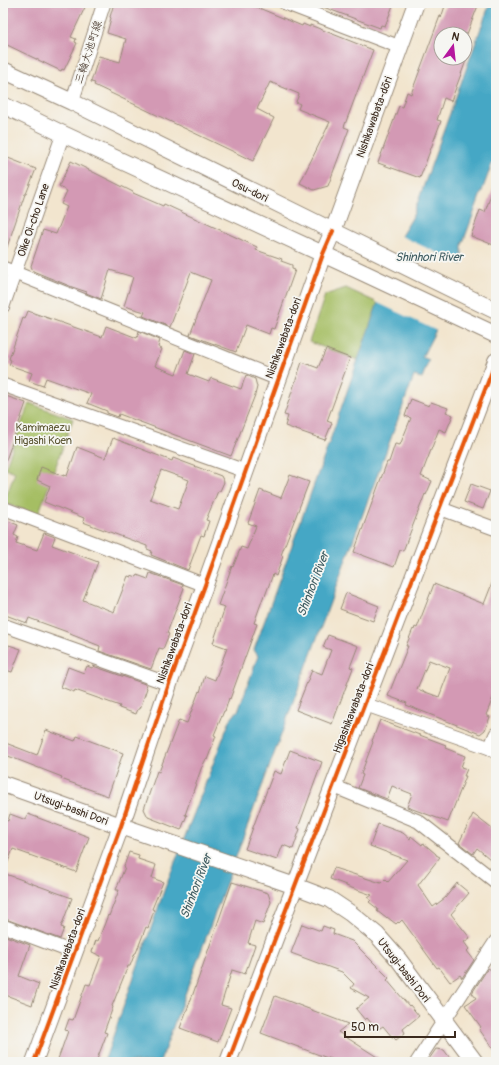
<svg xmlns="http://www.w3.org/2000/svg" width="499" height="1065" font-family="Pangolin,'Klee One',sans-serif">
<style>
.green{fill:#a5be64;stroke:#707441}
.water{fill:#45a7c5;stroke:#406872}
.pier{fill:#f2e5ce}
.building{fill:#d399b4;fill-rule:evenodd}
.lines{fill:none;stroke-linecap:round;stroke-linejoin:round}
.minor-casing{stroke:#968876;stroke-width:15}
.tertiary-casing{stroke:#968876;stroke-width:18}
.minor{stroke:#fff;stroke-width:13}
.tertiary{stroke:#fff;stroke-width:16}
.cycleway-casing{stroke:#f6f6f2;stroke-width:6}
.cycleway{stroke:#e8590c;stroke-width:4}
.labels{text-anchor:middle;stroke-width:3.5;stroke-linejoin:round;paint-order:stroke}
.street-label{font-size:11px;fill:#3b2a1e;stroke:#f6f6f2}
.park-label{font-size:11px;fill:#5b5633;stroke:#f6f6f2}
.water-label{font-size:12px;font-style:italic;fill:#3f5c61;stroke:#f6f6f2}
</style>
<rect width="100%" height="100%" fill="#f6f6f2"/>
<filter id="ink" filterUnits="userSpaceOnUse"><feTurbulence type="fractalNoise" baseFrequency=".025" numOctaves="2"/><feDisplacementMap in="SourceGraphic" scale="8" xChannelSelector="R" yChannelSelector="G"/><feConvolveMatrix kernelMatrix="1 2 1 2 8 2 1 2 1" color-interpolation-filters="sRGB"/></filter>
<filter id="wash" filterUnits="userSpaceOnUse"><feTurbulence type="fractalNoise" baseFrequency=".012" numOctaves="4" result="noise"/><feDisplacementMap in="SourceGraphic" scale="16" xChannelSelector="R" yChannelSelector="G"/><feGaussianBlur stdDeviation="0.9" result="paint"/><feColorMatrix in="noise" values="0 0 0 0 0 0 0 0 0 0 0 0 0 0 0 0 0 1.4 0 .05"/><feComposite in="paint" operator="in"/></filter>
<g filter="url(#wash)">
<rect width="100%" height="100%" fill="#f2e5ce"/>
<g class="green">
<polygon points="346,288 378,303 358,360 309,342 325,295"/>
<polygon points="29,403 73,419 38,515 4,503 15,472 5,468"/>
</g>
<polygon class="water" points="490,3 496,3 496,153 462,245 462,262 436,330 422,357 429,360 422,378 414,376 160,1062 104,1062 165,888 230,720 239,709 258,656 254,650 329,443 401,236 412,218"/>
<polygon class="pier" points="399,235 463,265 437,331 376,302"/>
<g id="blocks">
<g class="building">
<polygon points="3,3 87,3 71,37 76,39 75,42 77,43 64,70 62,69 61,71 3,43"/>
<polygon points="114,3 247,3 302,26 303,24 310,27 310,25 373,50 344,127 349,129 328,186 314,190 300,183 330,122 298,109 300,104 296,102 299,94 270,82 257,109 274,118 253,161 94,85 95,83 91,82 99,56 120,62 126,39 107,33 111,18 110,17"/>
<polygon points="316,3 394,3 385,26 381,25 380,28 315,4"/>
<polygon points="446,3 479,3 467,34 441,34 441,58 467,58 451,101 444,98 437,120 441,121 420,178 378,163 399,106 402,107 407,92 411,94 440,16 441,16 441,18"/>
<polygon points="3,156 36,169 26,194 25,194 5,253 3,252"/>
<polygon points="71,161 133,192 133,193 163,206 164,204 257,247 256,250 282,259 281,261 292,265 292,269 295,270 274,329 271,328 269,334 246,325 236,352 190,335 211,280 191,272 170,327 143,316 145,312 124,306 133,277 110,270 101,299 86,293 87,292 72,287 33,271 31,266 43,230 56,234 67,207 61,204 67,191 59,186"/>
<polygon points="494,186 496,187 496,246 471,236 480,210 485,212"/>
<polygon points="28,311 102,337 106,326 137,338 139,331 160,340 158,347 162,349 155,366 176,374 185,350 195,354 188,374 209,382 211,378 241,389 246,375 255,379 257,387 255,395 231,456 119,414 118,417 107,413 107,411 87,403 91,394 46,378 43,386 29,381 32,373 9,365 11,360 9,359 23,318 25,319"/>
<polygon points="326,349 350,358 327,421 332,423 325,440 285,426 288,416 284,415 302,362 318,368"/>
<polygon points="3,395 26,403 5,463 3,463"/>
<polygon points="411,399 429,406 431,402 448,408 446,412 453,415 446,432 439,429 421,476 432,481 426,495 425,494 403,551 400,550 394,567 354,552 387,462 389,462 395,444 400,445 411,418 405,416"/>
<path d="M 113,438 L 172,461 L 173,458 L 221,476 L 224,482 L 220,491 L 218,491 L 206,520 L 209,521 L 204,536 L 201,535 L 188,570 L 151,555 L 152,551 L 147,549 L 147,546 L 83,522 L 84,518 L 44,502 L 50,486 L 37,480 L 41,467 L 64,476 L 64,475 L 67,476 L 77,447 L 105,458 ZM 161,470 L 189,480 L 178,509 L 150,499 Z"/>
<polygon points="290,475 309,482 281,555 283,556 276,576 273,574 265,596 264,595 254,623 257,624 230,699 229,698 225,711 224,711 214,735 216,736 207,760 206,759 201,769 185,815 187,815 181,830 148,817 144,809 157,771 159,772 179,720 187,723 199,691 200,692 205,676 215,680 227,648 213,643 225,607 218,605 232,566 233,567 241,547 247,549 256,526 248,523 260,490 281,498"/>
<polygon points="471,484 490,491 483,509 464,502"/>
<polygon points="3,519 18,525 14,535 18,537 16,543 37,550 44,533 55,537 52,545 98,562 83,600 114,612 128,576 131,577 131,575 137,577 137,575 148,579 150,573 183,585 182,587 184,588 167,633 169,634 163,649 159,648 151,669 99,651 100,646 70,634 70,633 29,618 27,623 3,614"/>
<path d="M 495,576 L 496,690 L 486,715 L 490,717 L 485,730 L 480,734 L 406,705 L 407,703 L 388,696 L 408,646 L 406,646 L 413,629 L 414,630 L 415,627 L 417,628 L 434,584 L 484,604 ZM 429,660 L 450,668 L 439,697 L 417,689 Z"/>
<polygon points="346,593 379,606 373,621 340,609"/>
<polygon points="328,635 358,646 350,667 353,668 332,724 296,710 312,670 322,674 331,650 323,647"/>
<polygon points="9,645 21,649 12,672 3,669 3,662"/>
<polygon points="87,666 92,668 93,666 145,684 145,685 146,686 146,687 147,688 140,709 138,709 136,714 119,708 120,706 75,690 74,692 61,687 68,667 84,673"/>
<polygon points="380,720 446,745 445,748 465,756 461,767 467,769 464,776 466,776 448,822 407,807 412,794 392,786 387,799 358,788 363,775 361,774 373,742 372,741"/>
<polygon points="46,730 75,741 77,736 123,753 108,796 61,779 62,777 3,754 3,742 37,755"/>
<polygon points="290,750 322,762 298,828 300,829 293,849 283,845 277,860 245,849 274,771 281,774"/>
<polygon points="10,814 26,820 28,814 89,837 76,872 13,849 4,872 3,872 3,819 8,821"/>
<polygon points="473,814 496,832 496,864 477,848 473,854 459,843"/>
<polygon points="378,824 403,833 410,839 411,836 422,845 423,843 436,854 436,855 440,857 418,885 433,907 445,898 457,883 469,893 451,914 470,938 464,942 469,949 467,951 474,960 462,978 460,975 450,982 439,967 437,968 402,920 399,923 398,922 396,924 387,917 386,918 377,911 378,909 369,902 371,900 368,898 372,895 346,886 346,885 330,879 334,868 381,883 385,879 388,882 407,860 370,846"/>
<polygon points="129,852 139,855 138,859 156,865 152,878 163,882 152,909 154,910 148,928 146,927 136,953 135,953 130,966 128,966 112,1006 113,1007 104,1032 107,1033 96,1062 57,1062 68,1031 65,1030 69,1019 73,1020 86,984 90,985 101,956 92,952 96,940 98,941 108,915 109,916 119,890 116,890 125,867 124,866"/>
<polygon points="3,873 72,898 61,927 64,928 60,939 3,918"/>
<polygon points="232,882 268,893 271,902 263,924 255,921 248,943 255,945 245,974 232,970 221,1005 231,1008 218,1042 180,1028 193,994"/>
<polygon points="302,924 321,931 323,926 334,930 333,934 352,941 389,978 387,980 409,1006 410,1005 419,1016 403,1029 405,1033 396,1040 393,1037 392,1037 383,1026 377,1030 367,1018 365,1020 356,1009 369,998 351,988 354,984 342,972 291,953"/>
<polygon points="3,935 30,945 19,976 39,984 32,1005 3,994"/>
<polygon points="488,968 496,973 496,1053 479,1029 481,1027 465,1005 476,998 472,993"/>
<polygon points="275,996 348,1024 338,1032 385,1062 338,1062 261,1033"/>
<polygon points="436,1049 444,1050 453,1062 427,1062"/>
</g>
</g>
</g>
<g filter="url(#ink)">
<use href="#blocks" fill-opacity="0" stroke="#968876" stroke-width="1"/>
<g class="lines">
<defs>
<g id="minor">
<polyline points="285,3 400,47"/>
<polyline points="72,102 104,3"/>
<polyline points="3,268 278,379"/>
<polyline points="3,306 63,134"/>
<polyline points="3,385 245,471"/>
<polyline points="3,508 205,585"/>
<polyline points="439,508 496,529"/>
<polyline points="3,625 169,684"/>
<polyline points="364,704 490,748 496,752"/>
<polyline points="490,748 496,734"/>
<polyline points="333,786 418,821 496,882"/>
<polyline points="3,926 75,953"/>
<polyline points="417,1062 496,941"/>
</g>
<g id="tertiary">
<polyline points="3,70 72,102 333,231 496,311"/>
<polyline points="3,105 63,134 351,267 496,335"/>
<polyline points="3,784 121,826 295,886 329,899 350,913 377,935 399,960 475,1062"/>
<polyline points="34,1062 121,826 169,684 205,585 316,274 323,254 333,231 416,3"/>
<polyline points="228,1062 295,886 496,361"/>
</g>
</defs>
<use href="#minor" class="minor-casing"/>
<use href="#tertiary" class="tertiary-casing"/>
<use href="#minor" class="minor"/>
<use href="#tertiary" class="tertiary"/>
<defs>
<g id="cycleway">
<polyline points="34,1062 121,826 169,684 205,585 316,274 323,254 333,231"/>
<polyline points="228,1062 295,886 496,361"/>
</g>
</defs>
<use href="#cycleway" class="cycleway-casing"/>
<use href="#cycleway" class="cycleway"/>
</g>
</g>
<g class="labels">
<g class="street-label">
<text transform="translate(88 52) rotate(-72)" y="4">三輪大池町線</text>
<text transform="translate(374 117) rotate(-70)" y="4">Nishikawabata-dōri</text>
<text transform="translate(250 190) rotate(26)" y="4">Osu-dori</text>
<text transform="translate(33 220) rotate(-71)" y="4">Oike Oi-cho Lane</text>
<text transform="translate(283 338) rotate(-70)" y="4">Nishikawabata-dori</text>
<text transform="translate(174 643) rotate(-70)" y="4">Nishikawabata-dori</text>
<text transform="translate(353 708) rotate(-69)" y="4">Higashikawabata-dori</text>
<text transform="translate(71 808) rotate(20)" y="4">Utsugi-bashi Dori</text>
<text transform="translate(67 949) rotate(-70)" y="4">Nishikawabata-dori</text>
<text transform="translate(404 970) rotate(52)" y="4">Utsugi-bashi Dori</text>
</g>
<g class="park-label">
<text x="43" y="431">Kamimaezu<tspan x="43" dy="13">Higashi Koen</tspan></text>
</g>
<g class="water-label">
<text x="429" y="261">Shinhori River</text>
<text transform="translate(313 584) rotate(-69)" y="4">Shinhori River</text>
<text transform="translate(196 886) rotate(-69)" y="4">Shinhori River</text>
</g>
</g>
<rect width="499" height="1065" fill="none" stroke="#f6f6f2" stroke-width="16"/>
<g transform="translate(453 46) rotate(15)"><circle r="19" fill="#f6f6f2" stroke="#aba49d"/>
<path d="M0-3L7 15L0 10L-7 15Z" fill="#b5179e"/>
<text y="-6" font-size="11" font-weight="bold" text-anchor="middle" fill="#3b2a1e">N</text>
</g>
<path d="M345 1031v6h110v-6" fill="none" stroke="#3b2a1e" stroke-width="2"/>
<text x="351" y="1031" font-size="12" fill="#3b2a1e" stroke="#f6f6f2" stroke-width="3" paint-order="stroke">50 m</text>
</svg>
